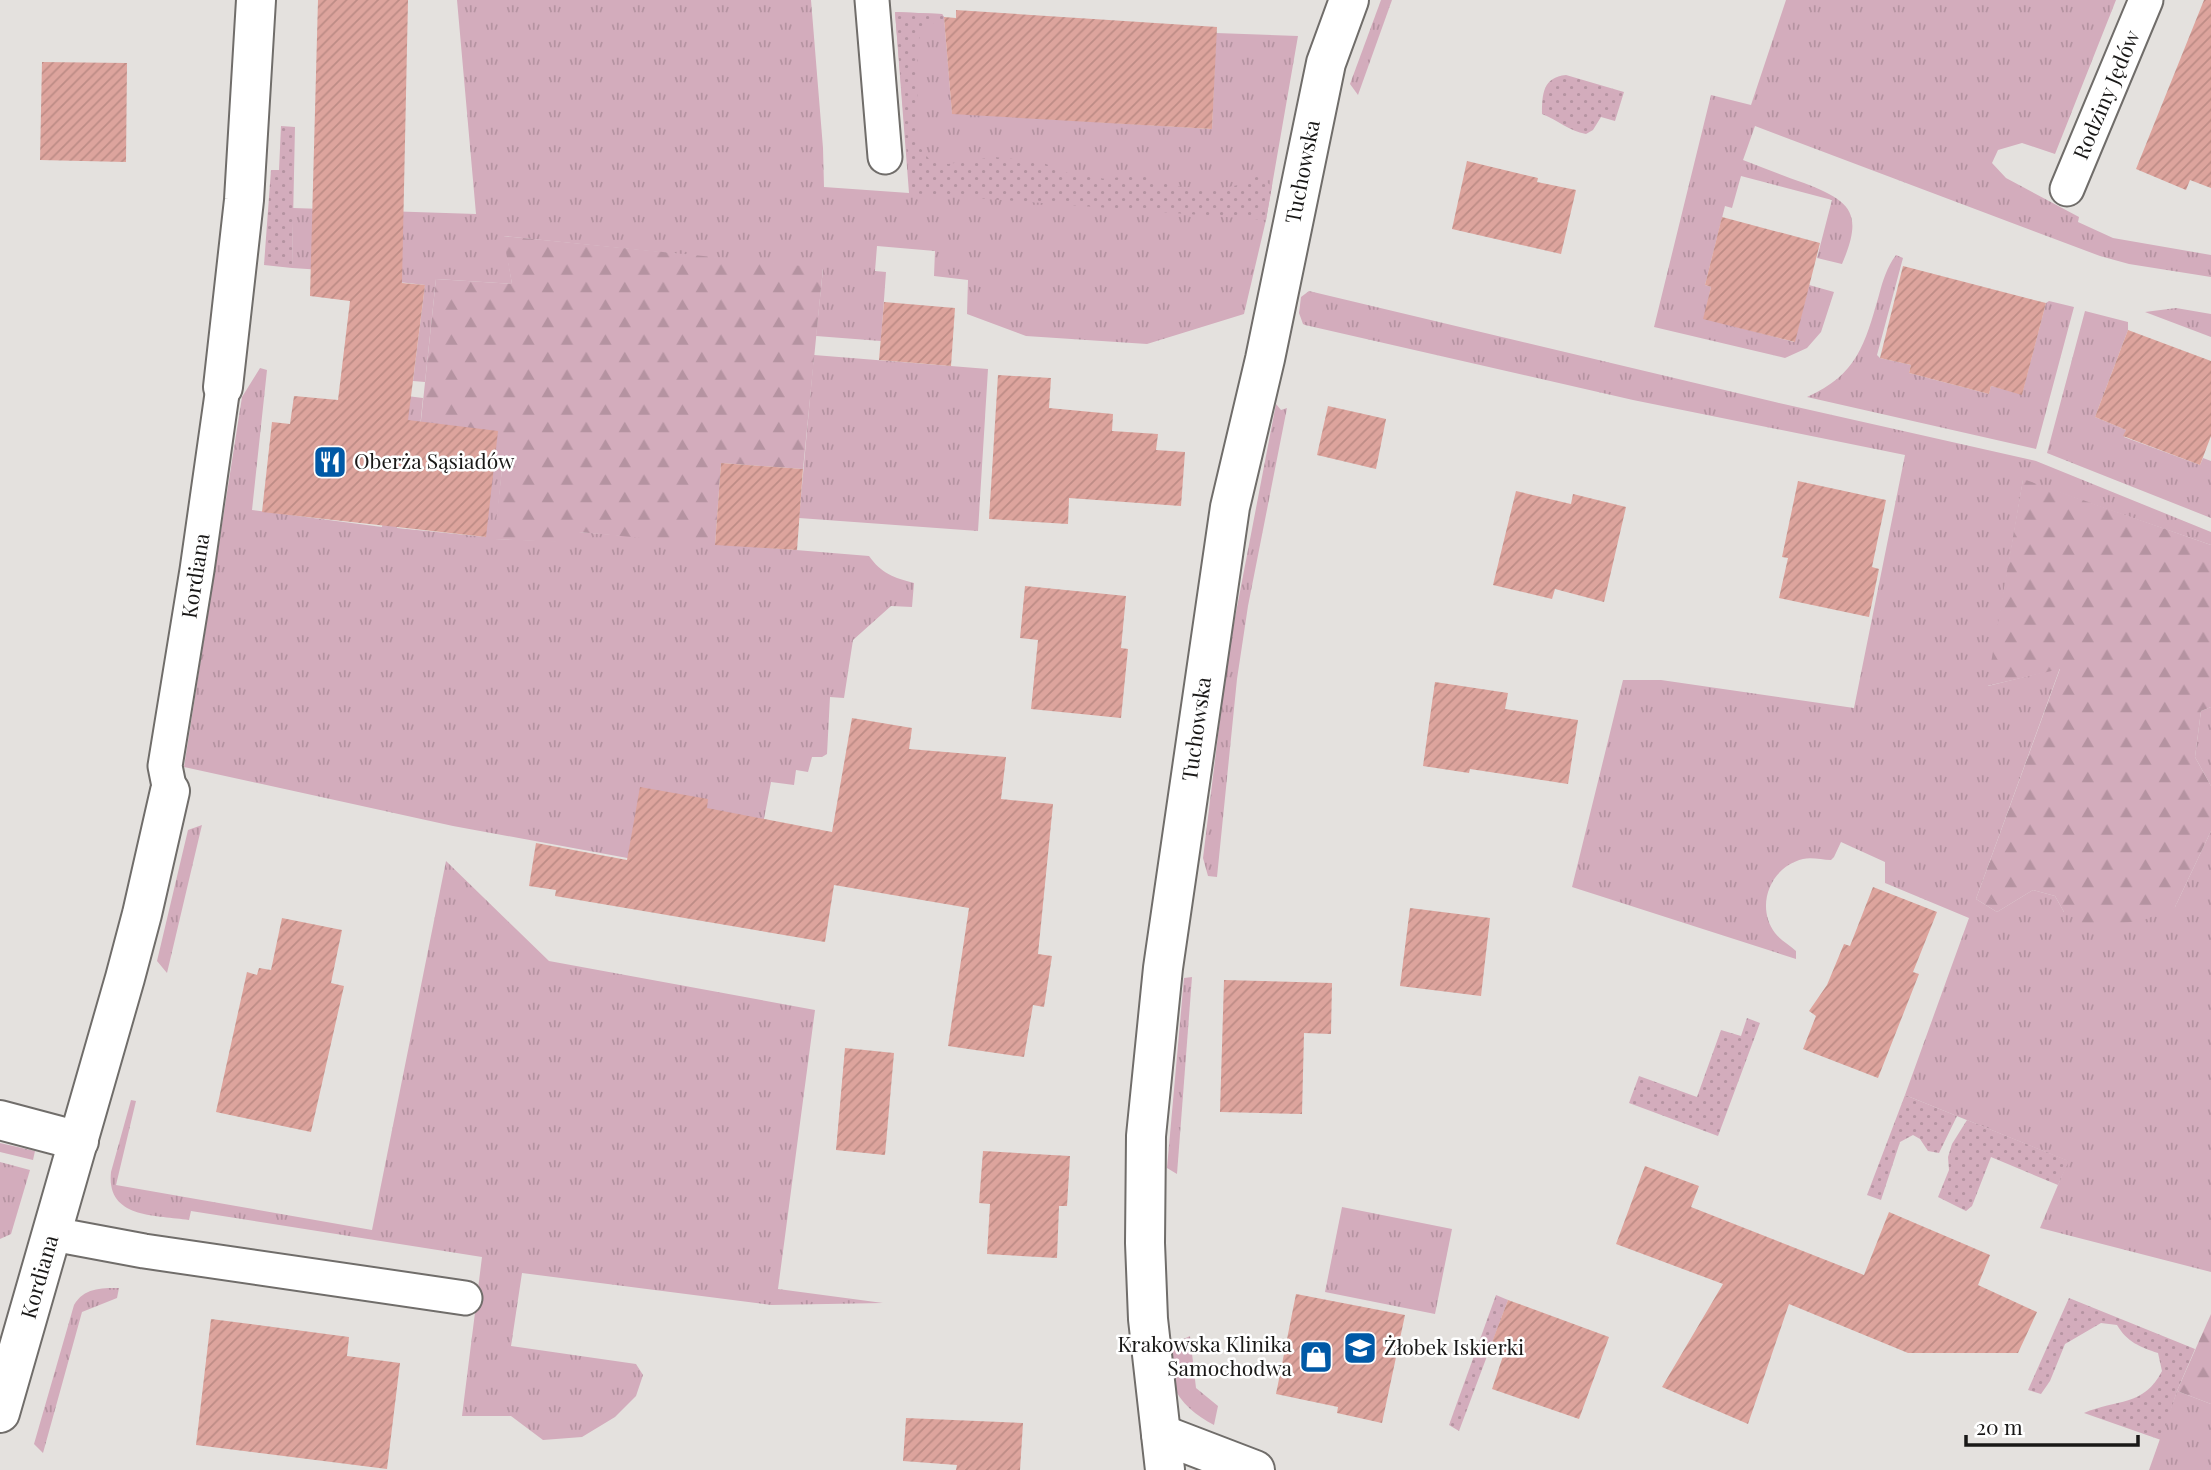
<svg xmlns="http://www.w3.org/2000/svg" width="2211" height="1470" font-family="'Playfair Display',serif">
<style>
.grass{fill:url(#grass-tufts)}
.forest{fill:url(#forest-firs)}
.garden{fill:url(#garden-dots)}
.building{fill:url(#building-hatch)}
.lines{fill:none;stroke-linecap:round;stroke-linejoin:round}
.service-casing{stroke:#706d6a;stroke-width:37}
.minor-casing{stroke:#706d6a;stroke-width:42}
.service{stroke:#fff;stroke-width:33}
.minor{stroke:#fff;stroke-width:38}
.labels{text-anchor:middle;stroke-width:5;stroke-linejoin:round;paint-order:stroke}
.street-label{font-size:21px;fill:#191817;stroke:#fff}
.poi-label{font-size:21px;fill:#191817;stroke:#fff;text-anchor:start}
</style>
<defs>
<pattern id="grass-tufts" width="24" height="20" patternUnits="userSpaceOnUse" patternTransform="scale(1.75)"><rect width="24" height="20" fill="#d3acbc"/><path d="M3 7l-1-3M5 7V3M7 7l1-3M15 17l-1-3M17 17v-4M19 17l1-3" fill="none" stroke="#b593a1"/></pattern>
<pattern id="forest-firs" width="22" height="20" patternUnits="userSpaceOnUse" patternTransform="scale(1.75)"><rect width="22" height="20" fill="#d3acbc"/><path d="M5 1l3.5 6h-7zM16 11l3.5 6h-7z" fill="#b593a1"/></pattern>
<pattern id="garden-dots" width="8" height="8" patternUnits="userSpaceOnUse" patternTransform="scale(1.75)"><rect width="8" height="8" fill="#d3acbc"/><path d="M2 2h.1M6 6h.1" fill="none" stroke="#b593a1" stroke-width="1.8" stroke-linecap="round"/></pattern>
<pattern id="building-hatch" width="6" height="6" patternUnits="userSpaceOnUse" patternTransform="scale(1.75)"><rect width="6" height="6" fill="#dda49d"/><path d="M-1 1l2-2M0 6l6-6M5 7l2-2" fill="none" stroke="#bd8c86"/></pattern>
</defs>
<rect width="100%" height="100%" fill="#e4e1de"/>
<g class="grass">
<polygon points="457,0 811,0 823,148 824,187 909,193 895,12 942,14 944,17 952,113 1212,129 1216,33 1298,36 1266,220 1244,314 1147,344 1026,336 967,314 968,280 934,276 935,251 877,246 875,271 886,272 881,341 816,336 823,269 504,236 512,284 436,279 425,382 413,381 425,285 353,277 353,272 292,268 293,208 476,214"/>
<polygon points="1381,0 1392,0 1358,95 1350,84"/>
<path d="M 1786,0 L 2116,0 L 2055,154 L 2022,143 L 1998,150 L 1992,163 L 2006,178 L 2079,217 L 2078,222 L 2113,238 L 2211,255 L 2211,277 L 2129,264 L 2100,256 L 1755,126 L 1743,160 C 1764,168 1784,176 1804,183 C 1851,201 1864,213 1842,264 L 1817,258 L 1832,200 L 1741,176 L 1732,208 L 1725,206 L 1705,285 L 1711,287 L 1704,318 L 1794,342 L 1809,285 L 1834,292 L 1821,332 L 1807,348 L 1785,358 L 1654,327 L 1711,95 L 1751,105 Z"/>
<path d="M 1896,255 L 1903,258 L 1877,355 L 1880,358 L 1911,365 L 1909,373 L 1989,394 L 1991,386 L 2022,394 L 2046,303 L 2049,301 L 2074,307 L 2036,449 L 1807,397 C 1857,375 1865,344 1879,295 C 1883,280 1887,267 1896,255 Z"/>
<path d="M 1309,291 L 1775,402 L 2036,461 L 2211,532 L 2211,545 L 2023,480 L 1988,686 L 2060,668 L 1976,899 L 1997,912 L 2033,890 L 2055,896 L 2064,912 L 2175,907 L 2211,831 L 2211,1272 L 2040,1228 L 2068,1161 L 1905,1095 L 1969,918 L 1885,883 L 1885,862 L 1841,842 L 1834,857 L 1831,860 C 1822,860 1812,857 1803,859 C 1770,867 1755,906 1775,933 C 1781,941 1790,945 1796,951 L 1796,959 L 1572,887 L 1623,680 L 1661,680 L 1854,708 L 1905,455 L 1633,400 L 1305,325 L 1303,324 L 1299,313 L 1301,297 Z"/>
<polygon points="2176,308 2211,314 2211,337 2145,312"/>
<polygon points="2085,311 2128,322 2128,330 2095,417 2126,430 2124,437 2200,465 2203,458 2211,461 2211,518 2047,453"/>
<polygon points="814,355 988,369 978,531 799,518"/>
<path d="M 260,368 L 267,370 L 252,510 L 382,527 L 385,503 L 399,504 L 397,528 L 486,537 L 399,468 L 407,396 L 423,398 L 417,458 L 502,469 L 495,539 L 579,542 L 579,532 L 869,556 C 881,573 894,578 914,583 L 912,607 L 891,606 L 853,640 L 844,698 L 830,697 L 827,754 L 822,757 L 812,757 L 808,772 L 796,770 L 794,785 L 771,782 L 752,881 L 453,826 L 184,767 L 242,397 Z"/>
<polygon points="1276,404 1281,410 1287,408 1248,606 1237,679 1217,877 1208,876 1203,858 1228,654"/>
<polygon points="2211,707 2211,786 2195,757 2201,711"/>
<polygon points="202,825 201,829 167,973 157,961 188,830"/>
<path d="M 446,861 L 549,961 L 815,1010 L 778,1289 L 883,1303 L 771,1305 L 522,1273 L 511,1346 L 636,1364 L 643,1375 L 636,1396 L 615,1417 L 582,1437 L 543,1440 L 511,1416 L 462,1416 L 482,1257 L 191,1211 L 189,1220 C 156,1215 106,1219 111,1172 L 131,1100 L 136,1101 L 116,1185 L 372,1230 Z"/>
<polygon points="1192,977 1177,1174 1167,1168 1184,978"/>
<polygon points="0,1143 35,1151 33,1160 0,1152"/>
<polygon points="0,1162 30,1170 11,1234 0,1239"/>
<polygon points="1342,1207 1452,1229 1435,1314 1325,1292"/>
<path d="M 119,1288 L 117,1298 L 82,1312 L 43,1453 L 34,1444 L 74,1305 C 84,1288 100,1288 119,1288 Z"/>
<path d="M 1190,1336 L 1196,1388 L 1218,1406 L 1214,1425 C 1197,1416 1180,1403 1173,1385 C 1169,1375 1171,1360 1170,1350 L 1177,1342 Z"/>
<polygon points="2177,1391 2211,1404 2211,1470 2149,1470"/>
</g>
<g class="forest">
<polygon points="503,236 823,268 803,469 721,463 715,545 579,532 579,543 494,539 502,469 417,458 436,279 512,284"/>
<polygon points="2023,479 2211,545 2211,707 2201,711 2195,757 2211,786 2211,831 2175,907 2144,920 2090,928 2064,912 2055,896 2033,890 1997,912 1976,899 2060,669 1987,686"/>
<polygon points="2211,1314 2211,1404 2177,1391"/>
</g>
<g class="garden">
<path d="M 895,12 L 942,14 L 944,17 L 944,20 C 928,23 923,29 917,44 L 918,145 L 929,159 L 948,164 L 994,157 L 1041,162 L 1070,174 L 1106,179 L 1140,174 L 1172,186 L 1218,189 L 1244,184 L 1257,176 L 1272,186 L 1266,220 L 910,193 Z"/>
<path d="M 1566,75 L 1624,92 L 1615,121 L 1601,117 L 1593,130 L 1586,134 C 1569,131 1558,120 1542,114 C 1542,94 1543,77 1566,75 Z"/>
<polygon points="281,126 295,127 292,268 264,265 271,170 279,170"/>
<polygon points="1747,1018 1760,1023 1718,1136 1629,1103 1639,1076 1697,1097 1721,1030 1741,1036"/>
<polygon points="1905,1095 1957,1116 1939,1153 1928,1151 1920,1139 1913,1135 1900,1142 1881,1200 1867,1195"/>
<polygon points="1967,1120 2069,1161 2058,1185 1991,1157 1972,1206 1966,1211 1938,1197 1949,1170 1948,1157 1952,1144"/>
<polygon points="1496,1295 1508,1300 1459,1431 1449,1425"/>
<path d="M 2069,1298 L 2195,1349 L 2177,1391 L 2161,1440 L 2084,1413 C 2116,1399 2144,1407 2162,1371 L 2158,1353 C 2140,1347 2127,1342 2117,1325 L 2101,1323 L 2065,1344 L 2050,1381 L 2041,1394 L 2028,1390 Z"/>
</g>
<g class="building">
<polygon points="318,0 408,0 402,283 425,285 408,420 498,431 486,537 262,512 272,422 290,424 294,396 338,400 350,301 310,296"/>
<polygon points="2204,0 2211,0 2211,188 2190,180 2186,190 2136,169"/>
<polygon points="956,10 1217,27 1212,129 952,114 944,17 956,18"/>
<polygon points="42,62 127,63 126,162 40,160"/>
<polygon points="1467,161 1538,178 1537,182 1576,190 1561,254 1452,229"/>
<polygon points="1722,217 1820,243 1795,342 1703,319 1711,287 1705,285"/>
<polygon points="1903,266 2046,303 2022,395 1991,386 1989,394 1909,373 1911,365 1880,358"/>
<polygon points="884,302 955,308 951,366 879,360"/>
<polygon points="2128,330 2211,361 2211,436 2200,465 2123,436 2126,430 2095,417"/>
<polygon points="998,375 1051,378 1049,408 1113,414 1112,431 1158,434 1156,450 1185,452 1181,506 1069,498 1068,524 989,519"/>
<polygon points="1328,406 1386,419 1376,469 1317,455"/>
<polygon points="721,463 803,469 797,550 715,545"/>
<polygon points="1798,481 1886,500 1872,567 1879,569 1869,617 1779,598 1788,558 1782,557"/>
<polygon points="1516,491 1571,504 1573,494 1626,507 1604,602 1555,589 1552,599 1493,585"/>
<polygon points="1025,586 1126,596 1121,648 1128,649 1121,718 1031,709 1038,640 1020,638"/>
<polygon points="1435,682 1508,693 1505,709 1578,720 1568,784 1470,769 1469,773 1423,766"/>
<polygon points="852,718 912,728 909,749 1006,757 1001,799 1053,804 1038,954 1052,956 1044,1007 1033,1005 1024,1057 948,1046 969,908 834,885 825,942 555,896 556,890 529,886 536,843 627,860 640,787 708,799 707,808 832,832"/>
<polygon points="1873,887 1937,912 1913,972 1919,974 1878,1078 1803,1049 1816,1016 1809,1011 1827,985 1844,944 1850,946"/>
<polygon points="1410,908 1490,918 1481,996 1400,986"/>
<polygon points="282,918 342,930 331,983 344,986 311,1132 216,1112 247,972 257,975 259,968 271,970"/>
<polygon points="1224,980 1332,983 1331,1034 1304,1033 1302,1114 1220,1112"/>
<polygon points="845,1048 894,1053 885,1155 836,1150"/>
<polygon points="983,1151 1070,1156 1067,1206 1059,1206 1057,1258 987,1254 990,1204 979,1203"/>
<polygon points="1645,1166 1699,1186 1691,1207 1864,1275 1889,1212 1990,1255 1978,1285 2037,1312 2018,1353 1908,1353 1789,1304 1748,1424 1662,1387 1723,1284 1616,1244"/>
<polygon points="1296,1294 1405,1315 1382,1423 1337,1413 1338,1407 1276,1394"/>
<polygon points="1508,1300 1609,1337 1579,1419 1492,1389 1503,1356 1489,1350"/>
<polygon points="211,1319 349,1337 347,1356 400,1363 387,1469 196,1445"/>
<polygon points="906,1418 1023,1423 1020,1470 956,1470 957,1465 903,1461"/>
</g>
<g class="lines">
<defs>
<g id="service">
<polyline points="872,0 885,157"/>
<polyline points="2067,189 2146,0"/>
<polyline points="170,791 165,766 197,570 223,387"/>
<polyline points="53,1234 144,1251 465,1298"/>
</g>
<g id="minor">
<polyline points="223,387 244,200 256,0"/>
<polyline points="0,1120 79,1141"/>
<polyline points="0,1413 125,978 142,914 170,791"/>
<polyline points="1161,1434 1255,1470"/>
<polyline points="1165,1470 1148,1319 1145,1243 1146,1136 1163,968 1230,507 1265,359 1326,63 1349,0"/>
</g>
</defs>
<use href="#service" class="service-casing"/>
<use href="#minor" class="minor-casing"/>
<use href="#service" class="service"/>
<use href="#minor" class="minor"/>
</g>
<defs>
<symbol id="restaurant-square" viewBox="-11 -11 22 22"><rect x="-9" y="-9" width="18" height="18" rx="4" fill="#0059a6" stroke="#fff"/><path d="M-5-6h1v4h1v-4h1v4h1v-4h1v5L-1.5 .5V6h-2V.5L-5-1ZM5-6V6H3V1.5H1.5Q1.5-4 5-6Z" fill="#fff"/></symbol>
<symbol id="school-square" viewBox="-11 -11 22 22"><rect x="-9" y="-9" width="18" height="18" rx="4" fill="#0059a6" stroke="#fff"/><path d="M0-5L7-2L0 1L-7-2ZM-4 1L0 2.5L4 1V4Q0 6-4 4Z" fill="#fff"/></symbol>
<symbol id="shop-square" viewBox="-11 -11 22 22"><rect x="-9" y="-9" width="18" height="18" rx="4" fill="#0059a6" stroke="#fff"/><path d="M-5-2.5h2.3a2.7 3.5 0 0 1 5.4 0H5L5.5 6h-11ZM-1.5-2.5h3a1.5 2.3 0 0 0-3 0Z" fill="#fff"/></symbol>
</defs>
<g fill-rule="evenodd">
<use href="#restaurant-square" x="311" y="443" width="38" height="38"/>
<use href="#school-square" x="1341" y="1329" width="38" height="38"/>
<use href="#shop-square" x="1297" y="1338" width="38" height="38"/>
</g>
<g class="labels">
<g class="street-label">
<text transform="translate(2107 95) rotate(-67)" y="7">Rodziny Jędów</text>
<text transform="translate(1303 172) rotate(-79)" y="7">Tuchowska</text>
<text transform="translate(196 576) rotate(-81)" y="7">Kordiana</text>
<text transform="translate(1197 729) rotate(-82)" y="7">Tuchowska</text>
<text transform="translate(40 1277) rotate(-74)" y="7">Kordiana</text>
</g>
<g class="poi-label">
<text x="354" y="469">Oberża Sąsiadów</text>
<text x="1292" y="1352" text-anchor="end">Krakowska Klinika<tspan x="1292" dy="24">Samochodwa</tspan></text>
<text x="1384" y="1355">Żłobek Iskierki</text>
</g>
</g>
<path d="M1966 1435v10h172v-10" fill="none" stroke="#191817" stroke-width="3.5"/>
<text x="1976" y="1435" font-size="21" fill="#191817" stroke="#ffffff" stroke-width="5" paint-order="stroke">20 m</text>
</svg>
